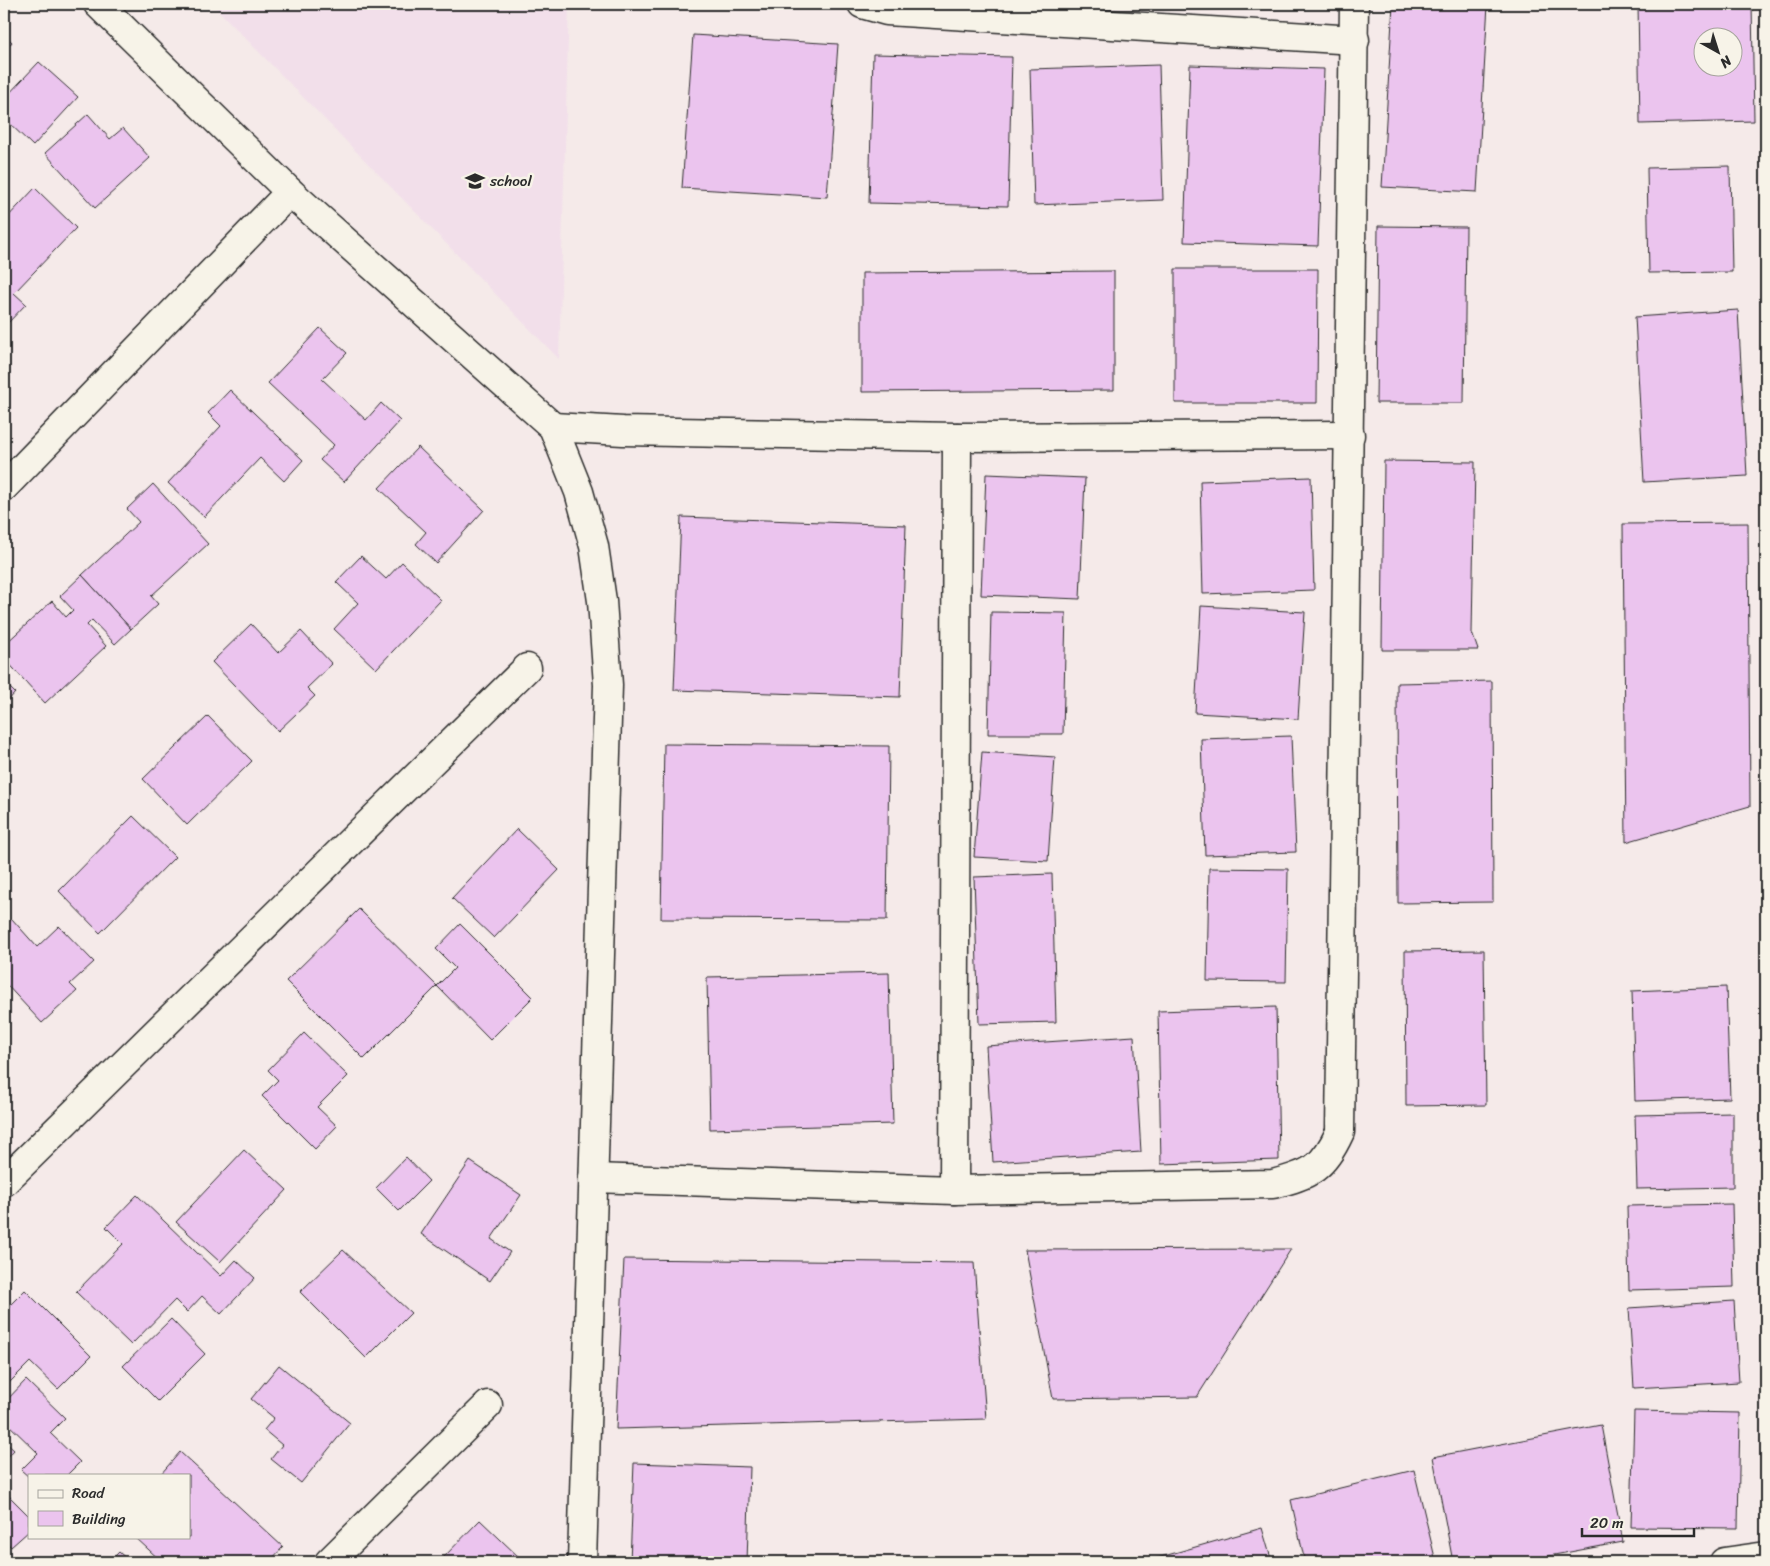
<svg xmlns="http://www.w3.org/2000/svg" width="1770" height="1566" font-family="Sriracha,sans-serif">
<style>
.built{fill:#f2dfea}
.building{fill:#ebc4ee;stroke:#2b2b2b;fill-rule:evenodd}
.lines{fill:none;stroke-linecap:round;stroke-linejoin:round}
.minor-casing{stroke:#2b2b2b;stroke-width:31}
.minor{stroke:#f7f3e8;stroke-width:28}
.labels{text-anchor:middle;stroke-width:5;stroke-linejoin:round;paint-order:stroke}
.poi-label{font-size:15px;fill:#2b2b2b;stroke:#f7f3e8;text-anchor:start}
</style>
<rect width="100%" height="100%" fill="#f5eae9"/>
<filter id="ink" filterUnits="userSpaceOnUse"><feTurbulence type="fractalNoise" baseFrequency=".02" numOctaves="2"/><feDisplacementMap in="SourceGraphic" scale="10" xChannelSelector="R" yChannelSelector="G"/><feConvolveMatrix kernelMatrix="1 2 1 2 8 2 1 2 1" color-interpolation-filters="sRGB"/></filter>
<g filter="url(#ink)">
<polygon class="built" points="212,4 569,4 559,359"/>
<g class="building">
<polygon points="1393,4 1488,4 1477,192 1382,187"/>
<path d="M 1638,4 L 1752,4 L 1754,121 L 1640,124 ZM 1702,38 L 1732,38 L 1732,68 L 1702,68 Z"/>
<polygon points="4,34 12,42 4,52"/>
<polygon points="693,35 838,44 827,197 682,188"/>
<polygon points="873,54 1012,57 1008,206 869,203"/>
<polygon points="39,62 78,97 33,146 4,118 4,99"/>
<polygon points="1159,65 1163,200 1034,205 1030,69"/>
<polygon points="1190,65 1324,69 1318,246 1184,242"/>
<polygon points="88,114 110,139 123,128 150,158 95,208 45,153"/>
<polygon points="1730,166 1732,272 1649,273 1647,168"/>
<polygon points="35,188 76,228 14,293 26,304 7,324 4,321 4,221"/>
<polygon points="1378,226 1466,227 1464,403 1376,403"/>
<polygon points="1175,269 1318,269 1317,403 1175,403"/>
<polygon points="1114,271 1114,390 862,392 862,273"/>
<polygon points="1738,310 1747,476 1644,482 1635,317"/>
<polygon points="320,328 347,353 322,379 366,420 381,403 400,421 344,482 320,460 334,445 268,383"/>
<polygon points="230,390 303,460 284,481 260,458 204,517 168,483 221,426 208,413"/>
<polygon points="418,447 484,510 436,563 416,544 426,532 379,488"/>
<polygon points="1384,461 1475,462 1472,633 1478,650 1382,650"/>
<polygon points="986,474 1085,478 1080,599 981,595"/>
<polygon points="1311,477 1314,590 1203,594 1200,481"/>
<polygon points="153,484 208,544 151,596 158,604 131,629 82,575 139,522 127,509"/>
<polygon points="681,517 906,525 900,697 674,690"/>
<polygon points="1748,523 1750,806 1626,842 1623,524"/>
<polygon points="361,556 386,579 402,562 441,600 376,669 334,629 358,603 336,582"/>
<polygon points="82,575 131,629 115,644 92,620 87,625 106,646 45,703 4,658 4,645 52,601 66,617 73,610 60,596"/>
<polygon points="1201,606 1305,612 1298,719 1195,713"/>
<polygon points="991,612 1066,613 1063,734 988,734"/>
<polygon points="251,624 278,653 301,631 332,664 307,688 315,696 278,731 212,662"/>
<polygon points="1492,681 1493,902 1398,903 1397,683"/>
<polygon points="4,682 15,693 4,705"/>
<polygon points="208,716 252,761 187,825 143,779"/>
<polygon points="1291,736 1296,852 1205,855 1201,739"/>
<polygon points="664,744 889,746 887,920 661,919"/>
<polygon points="982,752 1055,757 1048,861 974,857"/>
<polygon points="133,816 175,857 100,933 59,891"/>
<polygon points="517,829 559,870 494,938 452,898"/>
<polygon points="1209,868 1288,869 1286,982 1207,981"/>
<polygon points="1052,874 1056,1022 979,1024 974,877"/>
<polygon points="359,909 437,986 364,1059 286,981"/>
<polygon points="12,919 37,947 59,926 94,962 70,984 77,991 42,1023 4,982 4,927"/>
<polygon points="460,924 533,997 490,1040 437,986 455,968 436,949"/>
<polygon points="1484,950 1486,1105 1406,1106 1405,951"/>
<polygon points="889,973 893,1124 710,1129 707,977"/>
<polygon points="1726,987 1730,1098 1635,1101 1632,991"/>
<polygon points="1276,1007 1279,1160 1161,1164 1158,1011"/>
<polygon points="304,1033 348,1076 317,1107 337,1126 315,1149 262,1096 278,1080 268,1070"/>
<polygon points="1134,1036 1141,1152 993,1162 986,1046"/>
<polygon points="1733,1113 1733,1187 1637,1189 1635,1115"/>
<polygon points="244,1150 287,1190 220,1262 176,1222"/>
<polygon points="406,1157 429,1181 399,1211 376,1188"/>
<polygon points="470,1161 521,1195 491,1239 510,1252 490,1281 421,1234"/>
<polygon points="137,1195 221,1276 236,1260 255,1278 221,1314 202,1296 187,1312 175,1300 131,1345 76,1292 123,1244 106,1227"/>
<polygon points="1732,1204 1734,1287 1629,1290 1627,1206"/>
<polygon points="1291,1249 1197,1397 1053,1399 1025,1250"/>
<polygon points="343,1250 411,1313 366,1358 300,1292"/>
<polygon points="624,1259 974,1263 986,1419 616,1429"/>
<polygon points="25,1290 91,1356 58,1389 30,1362 4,1388 4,1311"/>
<polygon points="1734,1301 1739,1382 1634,1388 1629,1308"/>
<polygon points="171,1319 205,1354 158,1401 123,1366"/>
<polygon points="279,1365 350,1423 301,1483 271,1459 282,1445 264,1430 274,1418 251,1399"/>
<polygon points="26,1380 65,1418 50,1433 80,1462 67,1475 29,1475 29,1477 21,1470 38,1453 4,1420 4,1403"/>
<polygon points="1634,1411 1740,1413 1738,1528 1631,1527"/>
<polygon points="1601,1425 1623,1542 1517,1562 1453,1562 1433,1457"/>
<polygon points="4,1441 14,1450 4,1461"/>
<polygon points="180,1452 283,1547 269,1562 162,1562 135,1537 189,1537 189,1475 160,1475"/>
<polygon points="634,1463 750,1467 747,1562 630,1562"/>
<polygon points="1414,1470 1436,1562 1305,1562 1291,1500"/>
<polygon points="9,1496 29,1516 29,1531 11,1547 4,1539 4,1501"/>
<polygon points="480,1520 521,1559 518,1562 439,1562"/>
<polygon points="1262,1528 1272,1562 1143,1562"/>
<polygon points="119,1552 130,1562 109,1562"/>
</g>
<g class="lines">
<defs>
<g id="minor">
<polyline points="98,4 290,192 553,427 579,492 594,546 602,601 608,685 582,1562"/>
<polyline points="862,4 887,11 1355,40"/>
<polyline points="553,427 623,431 957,437 1350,435"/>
<polyline points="4,487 290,192"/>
<path d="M 593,1178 L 954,1190 L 1273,1184 C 1311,1174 1323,1169 1340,1132 L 1354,4"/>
<polyline points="4,1182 527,668"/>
<polyline points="954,1190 957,437"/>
<polyline points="329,1562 488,1405"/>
<polyline points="1724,1562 1766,1556"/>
</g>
</defs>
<use href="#minor" class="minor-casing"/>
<use href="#minor" class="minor"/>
</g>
</g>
<defs>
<symbol id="school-bare" viewBox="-9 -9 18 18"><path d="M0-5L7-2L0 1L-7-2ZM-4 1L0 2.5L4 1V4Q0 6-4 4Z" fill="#2b2b2b" stroke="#f7f3e8" stroke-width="2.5" paint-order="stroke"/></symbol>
</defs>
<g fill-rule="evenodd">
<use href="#school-bare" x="461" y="167" width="28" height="28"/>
</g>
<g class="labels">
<g class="poi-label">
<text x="490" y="186">school</text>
</g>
</g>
<rect width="1770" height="1566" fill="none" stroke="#f7f3e8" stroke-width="20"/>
<rect x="10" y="10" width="1750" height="1546" fill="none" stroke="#2b2b2b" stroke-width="2" filter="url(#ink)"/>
<rect x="28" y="1474" width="162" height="65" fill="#f7f3e8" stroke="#a5a39c"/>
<rect x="38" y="1490" width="25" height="8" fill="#f7f3e8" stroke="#a5a39c"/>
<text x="72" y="1498" font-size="15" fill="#2b2b2b">Road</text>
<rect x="38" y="1511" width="25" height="15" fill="#ebc4ee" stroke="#a5a39c"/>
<text x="72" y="1524" font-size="15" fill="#2b2b2b">Building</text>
<g transform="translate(1718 52) rotate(141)"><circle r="24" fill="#f7f3e8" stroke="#a5a39c"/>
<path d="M0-4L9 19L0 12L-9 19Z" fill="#2b2b2b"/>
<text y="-8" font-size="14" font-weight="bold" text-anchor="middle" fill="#2b2b2b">N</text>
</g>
<path d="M1582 1528v8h112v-8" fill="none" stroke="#2b2b2b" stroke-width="2.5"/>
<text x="1590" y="1528" font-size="15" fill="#2b2b2b" stroke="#f7f3e8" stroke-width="4" paint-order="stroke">20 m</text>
</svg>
